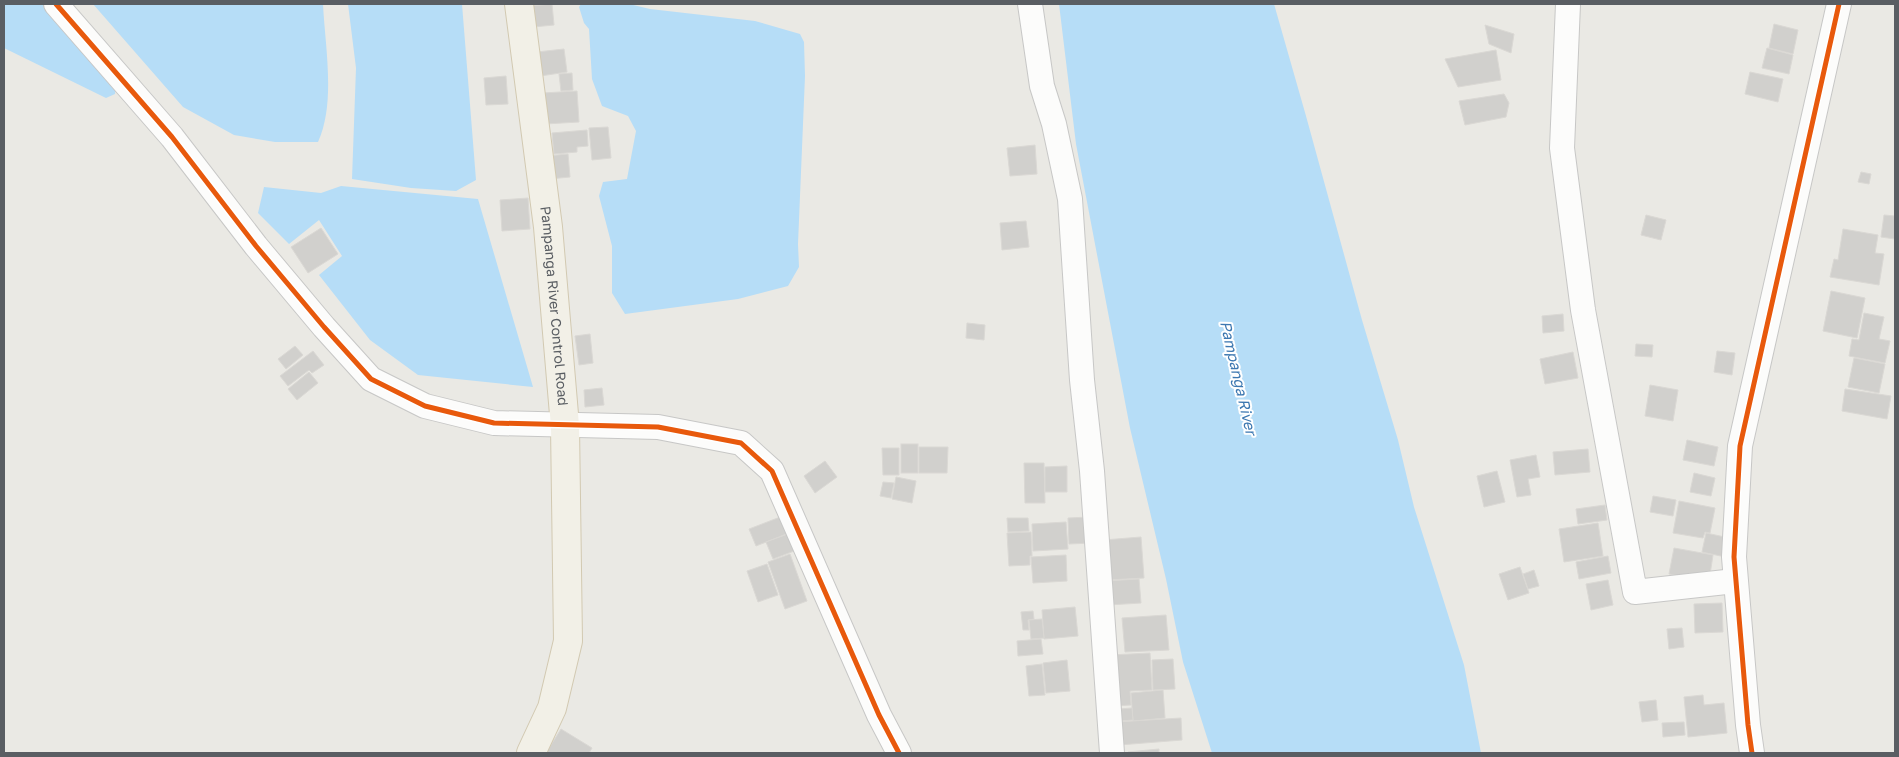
<svg xmlns="http://www.w3.org/2000/svg" width="1899" height="757" font-family="'Golos Text',sans-serif">
<style>
.water{fill:#b6ddf7}
.building{fill:#d1d0cd;stroke:#dad8d4}
.lines{fill:none;stroke-linecap:round;stroke-linejoin:round}
.minor-casing{stroke:#c7c7c6;stroke-width:26}
.major-casing{stroke:#d2c9b1;stroke-width:30}
.minor{stroke:#fcfcfb;stroke-width:24}
.major{stroke:#f2f0e7;stroke-width:28}
.cycleway-casing{stroke:#fff;stroke-width:8}
.cycleway{stroke:#e8590c;stroke-width:5}
.labels{text-anchor:middle;stroke-width:4;stroke-linejoin:round;paint-order:stroke}
.street-label{font-size:14px;fill:#5a5e63;stroke:#fff}
.water-label{font-size:15px;font-style:italic;fill:#3d78b1;stroke:#fff}
</style>
<rect width="100%" height="100%" fill="#eae9e4"/>
<g class="water">
<polygon points="4,4 49,4 116,79 115,94 106,98 4,48"/>
<path d="M 93,4 L 323,4 C 325,46 336,103 318,142 L 275,142 L 234,135 L 183,107 Z"/>
<polygon points="348,4 462,4 476,180 456,191 411,188 352,179 356,68"/>
<polygon points="581,4 629,4 650,9 755,21 800,34 804,42 805,76 798,244 799,267 788,286 738,299 625,314 612,293 612,246 599,196 603,182 627,179 636,131 628,116 602,106 592,79 589,29 584,23 579,7"/>
<polygon points="1059,4 1274,4 1306,116 1362,320 1398,440 1414,507 1464,665 1481,753 1212,753 1183,662 1166,579 1130,428 1076,144"/>
<polygon points="341,186 478,199 533,387 418,375 370,340 319,275 342,256 319,220 289,244 258,213 264,187 321,193"/>
</g>
<g class="building">
<polygon points="552,4 554,25 533,27 531,6"/>
<polygon points="1774,24 1798,30 1793,54 1769,48"/>
<polygon points="1485,25 1514,34 1511,53 1489,44"/>
<polygon points="1767,48 1793,55 1789,74 1762,68"/>
<polygon points="564,49 567,72 540,76 537,52"/>
<polygon points="1496,50 1501,80 1458,87 1445,59"/>
<polygon points="1750,72 1783,79 1778,102 1745,94"/>
<polygon points="572,73 573,90 561,91 559,74"/>
<polygon points="506,76 508,104 486,105 484,78"/>
<polygon points="577,91 579,122 545,124 543,93"/>
<polygon points="1504,94 1509,103 1506,117 1465,125 1459,101"/>
<polygon points="608,127 611,158 592,160 589,128"/>
<polygon points="587,130 588,146 577,147 577,152 554,154 552,133"/>
<polygon points="1035,145 1037,174 1010,176 1007,148"/>
<polygon points="568,154 570,177 549,179 547,156"/>
<polygon points="1861,172 1871,174 1869,184 1858,182"/>
<polygon points="528,198 530,229 502,231 500,200"/>
<polygon points="1646,215 1666,220 1661,240 1641,235"/>
<polygon points="1884,215 1895,216 1895,239 1881,237"/>
<polygon points="1026,221 1029,247 1002,250 1000,223"/>
<polygon points="321,228 338,254 308,273 291,247"/>
<polygon points="1843,229 1878,235 1875,253 1884,254 1879,285 1830,277 1834,259 1838,260"/>
<polygon points="1831,291 1865,298 1857,338 1823,331"/>
<polygon points="1864,313 1884,317 1879,339 1890,341 1885,363 1849,356 1852,339 1859,340"/>
<polygon points="1563,314 1564,331 1543,333 1542,316"/>
<polygon points="967,323 985,325 984,340 966,338"/>
<polygon points="590,334 593,363 579,365 575,336"/>
<polygon points="1636,344 1653,345 1652,357 1635,356"/>
<polygon points="295,346 303,355 286,369 278,359"/>
<polygon points="313,351 324,365 312,373 309,370 288,386 280,376"/>
<polygon points="1717,351 1735,353 1732,375 1714,372"/>
<polygon points="1573,352 1578,378 1545,384 1540,359"/>
<polygon points="1854,358 1885,364 1879,393 1848,387"/>
<polygon points="309,372 318,383 297,400 288,389"/>
<polygon points="1650,385 1678,390 1673,421 1645,416"/>
<polygon points="602,388 604,405 585,407 584,390"/>
<polygon points="1845,389 1891,396 1887,419 1842,411"/>
<polygon points="1687,440 1718,447 1714,466 1683,460"/>
<rect x="901" y="444" width="17" height="29"/>
<polygon points="919,447 948,447 947,473 919,473"/>
<polygon points="882,448 899,448 899,475 883,475"/>
<polygon points="1588,449 1590,472 1555,475 1553,452"/>
<polygon points="1536,455 1540,477 1528,479 1531,495 1517,497 1510,460"/>
<polygon points="825,461 837,477 815,493 804,476"/>
<polygon points="1024,463 1044,463 1045,503 1025,503"/>
<polygon points="1067,466 1067,492 1045,492 1045,467"/>
<polygon points="1497,471 1505,502 1484,507 1477,476"/>
<polygon points="1694,473 1715,478 1711,496 1690,492"/>
<polygon points="896,477 916,481 912,503 892,499"/>
<polygon points="883,482 894,483 891,498 880,496"/>
<polygon points="1653,496 1676,500 1673,516 1650,512"/>
<polygon points="1679,501 1715,508 1710,533 1705,532 1703,538 1673,533"/>
<polygon points="1605,505 1607,520 1578,524 1576,509"/>
<polygon points="788,514 794,531 756,546 749,529"/>
<polygon points="1090,517 1091,543 1069,544 1068,518"/>
<polygon points="1007,518 1028,518 1029,531 1008,532"/>
<polygon points="1066,522 1068,549 1033,551 1032,524"/>
<polygon points="1598,523 1603,556 1564,562 1559,529"/>
<polygon points="796,531 802,548 773,559 766,542"/>
<polygon points="1031,532 1032,556 1030,556 1030,565 1009,566 1007,533"/>
<polygon points="1706,533 1734,539 1730,558 1702,552"/>
<polygon points="1141,537 1144,578 1107,580 1104,540"/>
<polygon points="1674,548 1713,555 1709,581 1669,574"/>
<polygon points="790,554 807,601 785,609 768,562"/>
<polygon points="1066,555 1067,581 1033,583 1031,557"/>
<polygon points="1608,556 1611,573 1579,579 1576,562"/>
<polygon points="767,564 778,595 758,602 747,571"/>
<polygon points="1520,567 1529,593 1508,600 1499,574"/>
<polygon points="1534,570 1539,586 1528,589 1523,574"/>
<polygon points="1139,579 1141,603 1108,605 1106,581"/>
<polygon points="1608,580 1613,605 1591,610 1586,584"/>
<polygon points="1722,603 1723,632 1695,633 1694,604"/>
<polygon points="1075,607 1078,636 1044,639 1042,610"/>
<polygon points="1033,611 1034,619 1028,620 1029,630 1023,630 1021,612"/>
<polygon points="1166,615 1169,650 1125,652 1122,618"/>
<polygon points="1042,619 1044,638 1031,639 1029,620"/>
<polygon points="1682,628 1684,647 1669,649 1667,629"/>
<polygon points="1041,639 1043,654 1018,656 1017,641"/>
<polygon points="1150,653 1152,690 1130,691 1131,705 1114,706 1111,655"/>
<polygon points="1173,659 1175,689 1153,690 1152,660"/>
<polygon points="1067,660 1070,691 1046,693 1043,663"/>
<polygon points="1042,664 1045,695 1029,696 1026,666"/>
<polygon points="1163,690 1165,718 1133,721 1131,693"/>
<polygon points="1703,695 1704,705 1724,703 1727,733 1688,737 1684,697"/>
<polygon points="1656,700 1658,720 1642,722 1639,702"/>
<polygon points="1132,708 1133,720 1120,721 1119,709"/>
<polygon points="1181,718 1182,740 1119,745 1117,722"/>
<polygon points="1684,722 1685,735 1663,737 1662,723"/>
<polygon points="561,729 592,748 589,753 546,753"/>
<polygon points="1159,749 1159,753 1129,753 1128,752"/>
</g>
<g class="lines">
<defs>
<g id="minor">
<polyline points="56,4 172,137 256,246 324,327 371,379 425,406 494,423 658,427 741,443 772,471 879,715 899,753"/>
<polyline points="1030,4 1042,86 1054,124 1070,199 1082,380 1092,471 1112,753"/>
<polyline points="1568,4 1562,148 1583,310 1635,592 1735,581"/>
<polyline points="1752,753 1748,725 1734,557 1740,446 1839,4"/>
</g>
<g id="major">
<path id="s1" d="M 519,4 L 548,227 L 565,426 L 568,641 L 552,708 L 531,753"/>
</g>
</defs>
<use href="#minor" class="minor-casing"/>
<use href="#major" class="major-casing"/>
<use href="#minor" class="minor"/>
<use href="#major" class="major"/>
<defs>
<g id="cycleway">
<polyline points="56,4 172,137 256,246 324,327 371,379 425,406 494,423 658,427 741,443 772,471 879,715 899,753"/>
<polyline points="1752,753 1748,725 1734,557 1740,446 1839,4"/>
</g>
</defs>
<use href="#cycleway" class="cycleway-casing"/>
<use href="#cycleway" class="cycleway"/>
</g>
<g class="labels">
<g class="street-label">
<text dy="5" stroke="none"><textPath href="#s1" startOffset="304">Pampanga River Control Road</textPath></text>
</g>
<g class="water-label">
<text transform="translate(1238 378) rotate(77)" y="5">Pampanga River</text>
</g>
</g>
<rect width="1899" height="757" fill="none" stroke="#5a5e63" stroke-width="10"/>
</svg>
